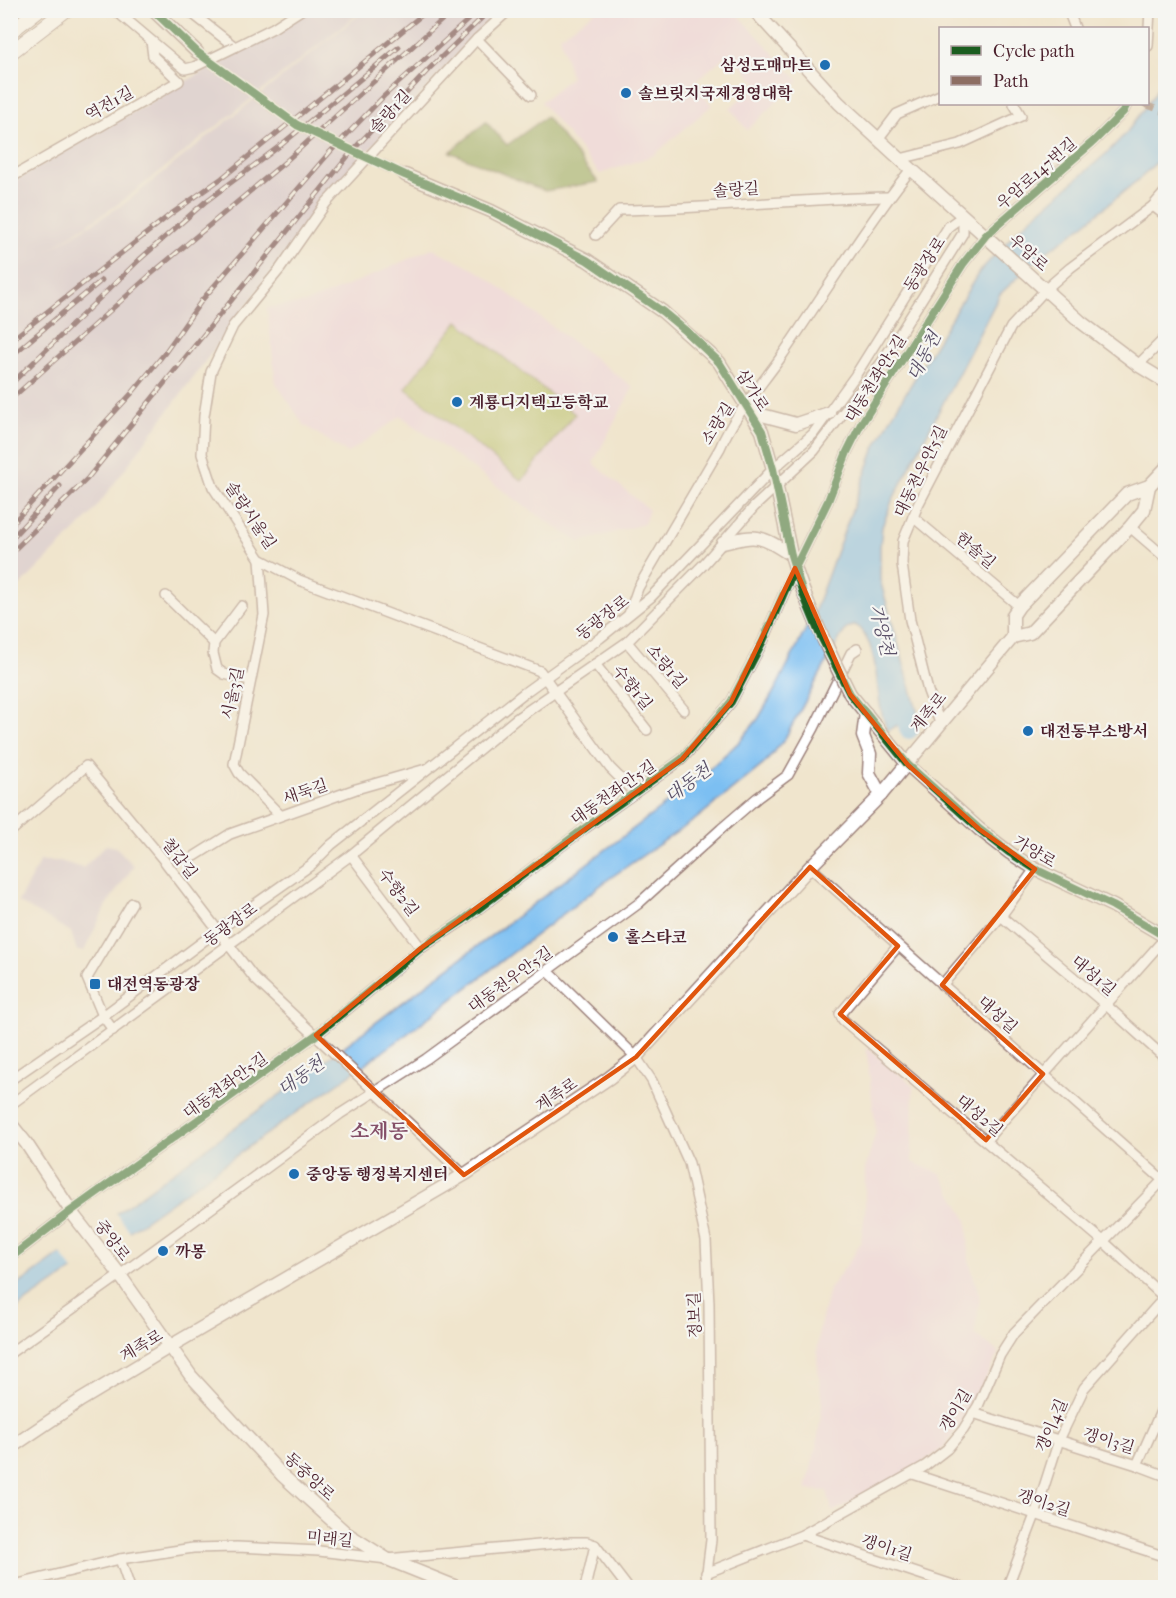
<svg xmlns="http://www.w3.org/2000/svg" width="1176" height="1598" font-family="'IM FELL French Canon','Noto Serif KR',serif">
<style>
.built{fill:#efd0e6}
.industrial{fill:#cdbed2}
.green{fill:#afbc5f;stroke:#7c6e45;stroke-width:1.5}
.forest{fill:#8ba456;stroke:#6a6240;stroke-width:1.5}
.water{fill:#7cbff2;stroke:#636f8e;stroke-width:1.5}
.pier{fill:#f0e5cd}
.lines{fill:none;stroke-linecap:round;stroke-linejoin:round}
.river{stroke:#7cbff2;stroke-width:20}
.secondary-tunnel{stroke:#cfbdad;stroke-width:12;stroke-dasharray:12 6;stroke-linecap:butt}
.street-casing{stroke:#9d827c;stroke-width:12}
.secondary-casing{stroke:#9d827c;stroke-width:15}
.primary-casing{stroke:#9d827c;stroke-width:16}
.street{stroke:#fff;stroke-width:9}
.secondary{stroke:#fff;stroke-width:12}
.primary{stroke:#fff;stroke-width:14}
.rail-casing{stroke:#4a1f2b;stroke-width:5}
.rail{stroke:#f6f6f2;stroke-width:3;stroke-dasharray:9;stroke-linecap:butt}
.street-bridge-casing{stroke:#9d827c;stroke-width:12;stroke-linecap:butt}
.secondary-bridge-casing{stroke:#9d827c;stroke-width:15;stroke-linecap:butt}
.street-bridge{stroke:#fff;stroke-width:9}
.secondary-bridge{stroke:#fff;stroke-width:12}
.quiet{stroke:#8d6e63;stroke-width:6;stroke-dasharray:12 6;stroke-linecap:butt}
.cycleway-casing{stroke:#f6f6f2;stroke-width:11}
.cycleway{stroke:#1b5e20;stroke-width:8}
.marked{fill:none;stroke:#e0560e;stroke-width:4.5;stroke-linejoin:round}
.poi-dot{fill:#1f6fb2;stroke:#f6f6f2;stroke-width:2}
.labels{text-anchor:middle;stroke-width:4.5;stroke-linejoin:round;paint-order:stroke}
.poi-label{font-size:16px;font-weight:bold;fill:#4a1f2b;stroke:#f6f6f2;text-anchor:start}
.street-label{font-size:16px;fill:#4a1f2b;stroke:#f6f6f2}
.water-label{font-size:18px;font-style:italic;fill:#594f67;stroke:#f6f6f2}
.quarter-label{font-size:20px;font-weight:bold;fill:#844f68;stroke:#f6f6f2}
</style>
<rect width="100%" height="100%" fill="#f6f6f2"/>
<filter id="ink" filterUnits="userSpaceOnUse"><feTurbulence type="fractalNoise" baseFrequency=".0167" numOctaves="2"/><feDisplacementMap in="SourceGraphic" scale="12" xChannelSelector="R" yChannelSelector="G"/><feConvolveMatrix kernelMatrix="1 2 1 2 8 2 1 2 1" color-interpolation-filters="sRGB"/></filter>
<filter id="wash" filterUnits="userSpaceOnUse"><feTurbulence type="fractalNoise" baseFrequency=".008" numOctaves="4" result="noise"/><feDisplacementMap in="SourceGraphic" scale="24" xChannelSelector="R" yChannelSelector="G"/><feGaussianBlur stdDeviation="1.35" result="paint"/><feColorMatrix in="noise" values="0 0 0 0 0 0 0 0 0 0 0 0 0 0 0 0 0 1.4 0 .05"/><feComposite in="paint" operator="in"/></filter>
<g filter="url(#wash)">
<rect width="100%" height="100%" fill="#f0e5cd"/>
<g class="built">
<polygon points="597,10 735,11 799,81 747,130 730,108 757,84 730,52 692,84 712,105 654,155 600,174 541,102 571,77 560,36"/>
<polygon points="432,248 481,273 633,387 593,463 649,510 644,524 579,542 527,508 401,416 348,453 304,425 276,383 267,308 306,303 378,273"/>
<polygon points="866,1047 913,1085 912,1162 941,1174 967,1220 969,1260 980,1298 974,1334 999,1352 969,1411 944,1448 900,1478 832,1512 827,1491 806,1490 817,1442 822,1405 817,1358 819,1330 829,1289 853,1256 861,1241 865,1212 865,1170 876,1131"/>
</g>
<g class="industrial">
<polygon points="308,11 362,11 123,201 44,253 125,203 364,11 502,11 477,33 334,188 90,516 11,595 11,183 190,79 272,34"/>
<polygon points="106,845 116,847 134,866 107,904 84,951 77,951 71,932 18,902 40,861 60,861 83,868"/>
</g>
<polygon class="green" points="458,321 575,414 522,481 405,388"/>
<polygon class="forest" points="546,117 598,182 545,191 450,152 486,122 507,145"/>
<path class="water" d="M 1165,62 L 1165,153 L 1145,174 L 1076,231 L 1041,256 L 1000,294 L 892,501 L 882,527 L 880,547 L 880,580 L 918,714 L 887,731 C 885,722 881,713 880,704 C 875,677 878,644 856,625 L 847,628 L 840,638 L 784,740 L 764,764 L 696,819 L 610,878 L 399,1040 L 105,1249 L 20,1306 L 11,1315 L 11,1290 L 289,1088 L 694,783 L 740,741 L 758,719 L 776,688 L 814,613 L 874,450 L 893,414 L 979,272 L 1020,228 L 1108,152 L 1127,132 L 1154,95 L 1163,76 Z"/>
<polygon class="pier" points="115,1211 131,1234 75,1273 59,1251"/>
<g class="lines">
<polyline class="river" points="900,694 909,729"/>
</g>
</g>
<g filter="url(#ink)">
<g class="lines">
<polyline class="secondary-tunnel" points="197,52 297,125 405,175"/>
<defs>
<g id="street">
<polyline points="115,10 179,64"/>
<polyline points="188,10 235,47 273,28 301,10"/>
<polyline points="509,10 477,39 326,203 280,269 233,326 211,372 204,416 202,454 213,487 260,559 299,580 540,671 610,768 635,793"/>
<polyline points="1068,10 1075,28"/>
<polyline points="477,39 531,95"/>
<polyline points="1148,46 1150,10"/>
<polyline points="878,139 897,114 940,95"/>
<polyline points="900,159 960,144 1021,116 1014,104"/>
<polyline points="10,178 179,81 153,56 151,41"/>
<polyline points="1153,206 1166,216"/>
<path d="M 596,235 L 619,210 C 709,209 798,199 888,197"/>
<polyline points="1138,365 1166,337"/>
<polyline points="913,517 1019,606"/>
<polyline points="1130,527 1166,558"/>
<polyline points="260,559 264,615 234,764 239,773 280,815"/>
<polyline points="166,596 214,643"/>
<polyline points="242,606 214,643 213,653 217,669 224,674 250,680"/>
<path d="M 629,614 L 638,588 L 720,448 C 734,415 760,387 781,357 C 824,294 864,229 911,169"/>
<polyline points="627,642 684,710"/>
<polyline points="595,664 647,730"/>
<polyline points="940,723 928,691 910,620 902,564 903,541 918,505 1011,327 1046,289 1070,268 1153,206 1166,191"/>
<polyline points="10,832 86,766 166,863 255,979 464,1175"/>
<polyline points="351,855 421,948"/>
<polyline points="195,856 230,834 356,789 426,769"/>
<polyline points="810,867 1165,1182"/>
<polyline points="1001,916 1105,1004 1166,1059"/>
<polyline points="898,946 840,1014 843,1020 1103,1241 1166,1299"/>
<polyline points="548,971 636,1057 652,1081 689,1163 706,1240 709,1304 711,1540 705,1588"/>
<polyline points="942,985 1001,916 1035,869"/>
<polyline points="113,1030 103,1016 87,978 132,903"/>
<polyline points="10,1080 103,1016 217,931 311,865 331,845 524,693 600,638 651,597 773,469 813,434 855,376 949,226 963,216"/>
<polyline points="10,1105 351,855 516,719 627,642 702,566 754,507 814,451 882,362 963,233 963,216"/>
<polyline points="986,1140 1166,937"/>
<polyline points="10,1258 71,1211 316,1035 421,948 462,921 585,828 682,759 731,702 763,641 794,570 828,501 847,452 861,424 963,264 986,235 1094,141 1123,112 1127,104"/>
<polyline points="10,1353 120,1275 340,1114 426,1059 638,904 721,829 757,798 788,775 814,728 851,653 857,649"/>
<polyline points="973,1413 1137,1465 1166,1476"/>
<polyline points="1137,1465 1166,1400"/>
<polyline points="913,1474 1166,1557"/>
<polyline points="802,1535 962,1588"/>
<polyline points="120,1559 130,1588"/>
<polyline points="706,1573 802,1535 925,1466 947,1449 963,1430 978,1406 1000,1355 1014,1333 1166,1177"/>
<polyline points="10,1586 120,1559 193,1548 237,1547 319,1551 387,1559 571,1542 587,1542 595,1545 628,1588"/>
<polyline points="585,1588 595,1545"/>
<polyline points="1007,1588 1035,1515 1059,1440 1084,1388 1164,1298"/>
</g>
<g id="secondary">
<polyline points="153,10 197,52"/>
<polyline points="754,10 839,103 900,159 1081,322 1138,365 1166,382"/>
<polyline points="405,175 491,211 587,260 663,312 719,362 762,431 773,469 791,555"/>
<polyline points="748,406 762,415 796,424 829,413"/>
<path d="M 723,543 C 758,534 760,535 791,555"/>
<polyline points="1013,637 1013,615 1019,606 1127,494 1149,486 1166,468"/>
<polyline points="850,694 908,765 979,829 1010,853 1035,869 1113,906 1166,937"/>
<polyline points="866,713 863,736 870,754 869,773 881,795"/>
<polyline points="10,1123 26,1143 75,1217 117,1271 191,1376 282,1475 346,1533 387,1559 459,1588"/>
<polyline points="10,1448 81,1400 169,1347 467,1173 609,1078 636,1057 810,867 881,795 1013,637 1030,633 1130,527 1144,510 1149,486"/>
</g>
<g id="primary">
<polyline points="10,32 38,10"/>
<polyline points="10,53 66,10"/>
</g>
</defs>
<use href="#street" class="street-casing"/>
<use href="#secondary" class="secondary-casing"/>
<use href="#primary" class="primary-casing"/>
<use href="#street" class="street"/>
<use href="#secondary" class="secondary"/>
<use href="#primary" class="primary"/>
<defs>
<g id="rail">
<polyline points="10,341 171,214 222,178 428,10"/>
<polyline points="10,357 102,280"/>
<polyline points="10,385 139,260 205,202 281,145 399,47"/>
<polyline points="10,400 150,275 285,162 453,10"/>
<polyline points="10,526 132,393 164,354 202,300 330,152 384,96 470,18"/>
<polyline points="10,540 60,486"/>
<polyline points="10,554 87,479 353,150 430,68 490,10"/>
</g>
</defs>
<use href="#rail" class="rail-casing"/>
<use href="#rail" class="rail"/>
<defs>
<polyline id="street-bridge" points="179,64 185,69 194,67 235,47"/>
<path id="secondary-bridge" d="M 791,555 C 806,604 827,648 850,694"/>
</defs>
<use href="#street-bridge" class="street-bridge-casing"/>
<use href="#secondary-bridge" class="secondary-bridge-casing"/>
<use href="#street-bridge" class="street-bridge"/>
<use href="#secondary-bridge" class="secondary-bridge"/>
<polyline class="quiet" points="1144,104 1166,113"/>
<defs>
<g id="cycleway">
<polyline points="153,10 197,52 297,125 405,175 491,211 587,260 663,312 686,331 719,362 762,431 773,469 791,555 803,594 819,633 850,694 908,765 979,829 1010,853 1035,869 1113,906 1166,937"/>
<polyline points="10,1258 71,1211 316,1035 421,948 462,921 585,828 682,759 731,702 763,641 794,570 828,501 847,452 861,424 963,264 986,235 1094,141 1123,112 1127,104"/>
</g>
</defs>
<use href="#cycleway" class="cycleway-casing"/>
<use href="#cycleway" class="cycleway"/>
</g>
</g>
<path d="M0 0H1176V1598H0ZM 795,568 L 850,694 L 908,765 L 979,829 L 1035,869 L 942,985 L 1043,1074 L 986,1140 L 840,1014 L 898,946 L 810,867 L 636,1057 L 464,1175 L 316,1035 L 421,948 L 682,759 L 731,702 Z" fill="#f0e5cd" fill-opacity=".55" fill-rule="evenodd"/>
<path class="marked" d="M 795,568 L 850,694 L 908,765 L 979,829 L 1035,869 L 942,985 L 1043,1074 L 986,1140 L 840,1014 L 898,946 L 810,867 L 636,1057 L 464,1175 L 316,1035 L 421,948 L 682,759 L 731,702 Z"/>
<g class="poi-dot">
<circle cx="825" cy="65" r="6"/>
<circle cx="626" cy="93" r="6"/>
<circle cx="457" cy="402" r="6"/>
<circle cx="1028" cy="731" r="6"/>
<circle cx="613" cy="937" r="6"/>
<rect x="89" y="978" width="12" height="12" rx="3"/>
<circle cx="294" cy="1174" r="6"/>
<circle cx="163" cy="1251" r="6"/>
</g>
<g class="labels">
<g class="poi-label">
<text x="813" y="71" text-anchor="end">삼성도매마트</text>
<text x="638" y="99">솔브릿지국제경영대학</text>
<text x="469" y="408">계룡디지텍고등학교</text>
<text x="1040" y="737">대전동부소방서</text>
<text x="625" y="943">홀스타코</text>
<text x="107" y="990">대전역동광장</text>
<text x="306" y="1180">중앙동 행정복지센터</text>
<text x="175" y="1257">까몽</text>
</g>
<g class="street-label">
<text transform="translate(109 103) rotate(-30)" y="6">역전1길</text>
<text transform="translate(390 111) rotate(-47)" y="6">솔랑1길</text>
<text transform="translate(1036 173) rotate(-41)" y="6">우암로147번길</text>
<text transform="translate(736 189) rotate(-4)" y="6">솔랑길</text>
<text transform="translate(1029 252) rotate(42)" y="6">우암로</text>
<text transform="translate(924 264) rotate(-57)" y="6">동광장로</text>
<text transform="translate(875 378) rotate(-58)" y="6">대동천좌안5길</text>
<text transform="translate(753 390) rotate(58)" y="6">삼가로</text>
<text transform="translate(717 423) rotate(-58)" y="6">소랑길</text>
<text transform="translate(920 471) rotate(-64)" y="6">대동천우안5길</text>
<text transform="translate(251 515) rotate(56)" y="6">솔랑시울길</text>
<text transform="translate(976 550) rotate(40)" y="6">한솔길</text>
<text transform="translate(602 617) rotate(-38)" y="6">동광장로</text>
<text transform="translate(667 666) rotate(50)" y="6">소랑1길</text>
<text transform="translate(633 687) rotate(51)" y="6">수향1길</text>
<text transform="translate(232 693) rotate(-78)" y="6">시울3길</text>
<text transform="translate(928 712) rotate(-51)" y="6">계족로</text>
<text transform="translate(305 791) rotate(-19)" y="6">새둑길</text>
<text transform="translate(613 792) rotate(-35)" y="6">대동천좌안5길</text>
<text transform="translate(1035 851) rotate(31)" y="6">가양로</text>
<text transform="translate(180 858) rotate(52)" y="6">철갑길</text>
<text transform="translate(399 892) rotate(53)" y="6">수향2길</text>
<text transform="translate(230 924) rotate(-36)" y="6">동광장로</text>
<text transform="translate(1094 975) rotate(40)" y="6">대성1길</text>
<text transform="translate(510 979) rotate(-36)" y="6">대동천우안5길</text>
<text transform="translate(998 1014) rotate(42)" y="6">대성길</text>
<text transform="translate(225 1085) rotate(-36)" y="6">대동천좌안5길</text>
<text transform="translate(556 1094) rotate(-34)" y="6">계족로</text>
<text transform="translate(980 1115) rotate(40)" y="6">대성2길</text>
<text transform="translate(113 1240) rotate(53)" y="6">중앙로</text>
<text transform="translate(694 1315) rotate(-92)" y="6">정보길</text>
<text transform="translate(141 1345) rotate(-31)" y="6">계족로</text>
<text transform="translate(955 1410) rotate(-59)" y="6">갱이길</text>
<text transform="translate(1051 1425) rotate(-67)" y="6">갱이4길</text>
<text transform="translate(1109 1440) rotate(17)" y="6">갱이3길</text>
<text transform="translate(310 1476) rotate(43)" y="6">동중앙로</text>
<text transform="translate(1044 1502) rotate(18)" y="6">갱이2길</text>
<text transform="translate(330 1538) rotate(6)" y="6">미래길</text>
<text transform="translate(887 1547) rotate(18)" y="6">갱이1길</text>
</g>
<g class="water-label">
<text transform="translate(924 356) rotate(-63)" y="6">대동천</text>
<text transform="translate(882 630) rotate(76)" y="6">가양천</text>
<text transform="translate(688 783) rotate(-37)" y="6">대동천</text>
<text transform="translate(301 1076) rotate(-36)" y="6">대동천</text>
</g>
<g class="quarter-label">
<text x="379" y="1138">소제동</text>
</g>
</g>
<rect width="1176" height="1598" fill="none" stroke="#f6f6f2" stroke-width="36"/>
<rect x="939" y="27" width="210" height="78" fill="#f6f6f2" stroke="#b1a0a2" stroke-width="1.5"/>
<rect x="951" y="46" width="30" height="9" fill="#1b5e20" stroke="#b1a0a2" stroke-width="1.5"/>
<text x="993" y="57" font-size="18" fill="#4a1f2b">Cycle path</text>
<rect x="951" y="76" width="30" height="9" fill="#8d6e63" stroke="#b1a0a2" stroke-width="1.5"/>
<text x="993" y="87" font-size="18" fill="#4a1f2b">Path</text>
</svg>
